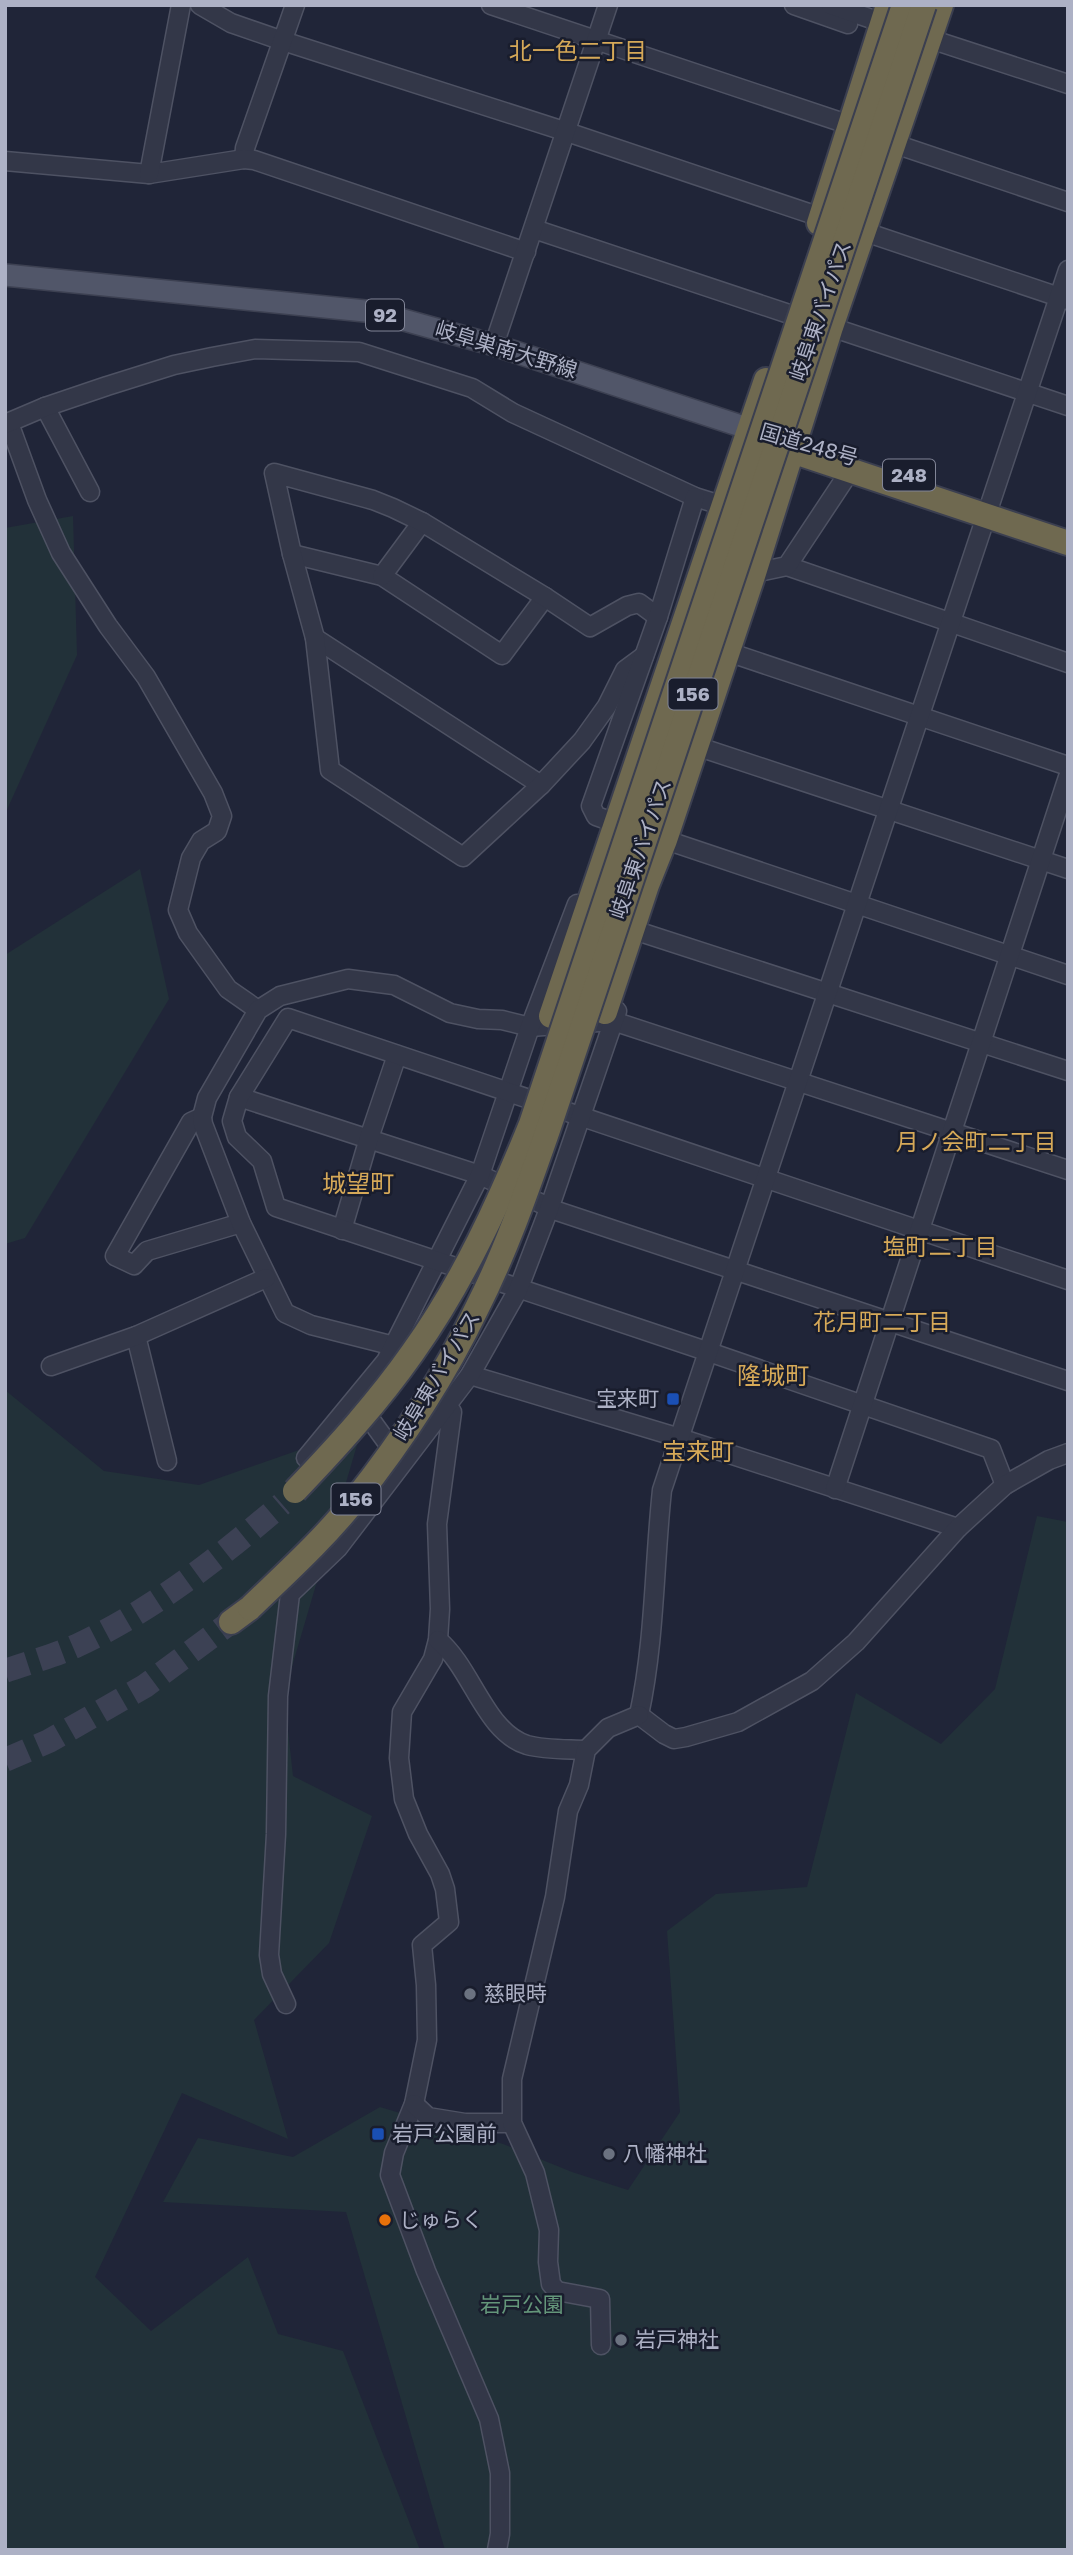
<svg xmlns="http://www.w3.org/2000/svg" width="1073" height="2555" font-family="'Golos Text','Noto Sans JP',sans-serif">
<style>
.green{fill:#223139}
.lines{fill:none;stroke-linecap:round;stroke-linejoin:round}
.highway-tunnel{stroke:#3c4154;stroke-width:24;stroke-dasharray:24 12;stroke-linecap:butt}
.minor-casing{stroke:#4e5263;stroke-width:21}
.major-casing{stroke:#3d4152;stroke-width:24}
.highway-casing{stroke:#3b3f50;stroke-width:28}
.minor{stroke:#333748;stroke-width:18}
.major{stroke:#515669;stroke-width:21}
.highway{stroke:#6f6950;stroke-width:24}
.highway-bridge-casing{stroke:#3b3f50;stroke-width:28;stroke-linecap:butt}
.highway-bridge{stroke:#6f6950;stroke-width:24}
.transit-dot{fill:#1a4fb4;stroke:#191d2d;stroke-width:2.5}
.worship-dot{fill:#6b7280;stroke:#191d2d;stroke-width:2.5}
.food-dot{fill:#e8710a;stroke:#191d2d;stroke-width:2.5}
.labels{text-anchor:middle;stroke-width:5;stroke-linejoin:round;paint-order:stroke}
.shield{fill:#191d2d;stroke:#818597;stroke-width:2}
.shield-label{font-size:19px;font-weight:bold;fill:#adb1c5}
.street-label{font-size:21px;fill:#adb1c5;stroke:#191d2d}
.poi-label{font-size:21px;fill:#adb1c5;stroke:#191d2d;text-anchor:start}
.park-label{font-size:21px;fill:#64967a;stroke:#191d2d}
.neighbourhood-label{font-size:23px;fill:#d6a958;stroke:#191d2d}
.quarter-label{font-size:24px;fill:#d6a958;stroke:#191d2d}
</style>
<rect width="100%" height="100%" fill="#202538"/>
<g class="green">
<polygon points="73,516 77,655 5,814 5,528"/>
<polygon points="140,869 169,999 25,1238 5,1244 5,955"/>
<polygon points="5,1390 104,1471 199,1485 362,1428 284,1694 293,1776 372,1816 329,1943 254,2020 288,2139 182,2093 95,2277 151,2331 248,2257 278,2334 343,2351 420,2550 5,2550"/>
<polygon points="1037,1516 1068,1522 1068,2550 445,2550 346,2212 163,2202 198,2138 293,2157 380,2107 503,2144 572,2172 628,2190 680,2112 667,1931 716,1894 807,1887 856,1693 941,1744 995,1689"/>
</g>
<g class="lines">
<g class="highway-tunnel">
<path d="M 5,1671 C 28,1663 53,1656 76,1646 C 153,1610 218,1559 282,1504"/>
<polyline points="5,1760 49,1741 145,1686 231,1622"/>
</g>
<defs>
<g id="minor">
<polyline points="200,5 231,23 283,41 567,132 1068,300"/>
<polyline points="491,5 850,125"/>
<polyline points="794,5 848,24"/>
<polyline points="831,5 892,26"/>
<polyline points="918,35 1068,84"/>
<polyline points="895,144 1068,202"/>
<polyline points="244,159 245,148 295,5"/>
<polyline points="5,161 149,174 244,159 254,160 526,252"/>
<polyline points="149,174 181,5"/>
<polyline points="534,229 789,314"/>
<polyline points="831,327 1068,406"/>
<polyline points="494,345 608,5"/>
<polyline points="45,407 90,492"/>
<polyline points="9,423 37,500 61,553 108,626 146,677 213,793 222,816 217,831 201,841 191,858 178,910 188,933 228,989 258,1010"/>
<polyline points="5,424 45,407 107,386 174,365 212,357 255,349 359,352 472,388 513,413 695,497 724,506"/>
<polyline points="292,554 382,576 502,655 545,597"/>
<polyline points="787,566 1068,663"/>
<polyline points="754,573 787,566 850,471"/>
<polyline points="382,576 422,522"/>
<polyline points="315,638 541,785"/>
<polyline points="728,652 1068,766"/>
<polyline points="644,656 625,670 607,706 582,741 541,785 463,857 330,770 315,638 292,554 274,473 373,500 393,508 422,522 545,597 590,627 627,606 639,603 658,617"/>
<polyline points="696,746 1068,869"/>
<polyline points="627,827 596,816 591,806 658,617 695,497"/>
<polyline points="654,836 1068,975"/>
<polyline points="643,933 1068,1071"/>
<polyline points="239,1097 480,1175 557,1211 1068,1381"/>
<polyline points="202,1117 191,1122 115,1256 134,1265 147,1251 241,1223"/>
<polyline points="342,1230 369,1138 397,1055"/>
<polyline points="136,1336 167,1461"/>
<polyline points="394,1346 311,1325 285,1313 241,1223 203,1124 202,1117 207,1098 258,1010 280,996 348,979 394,985 450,1013 478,1019 502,1020 530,1027 613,1021 1068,1170"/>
<polyline points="51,1366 136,1336 266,1278"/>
<polyline points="470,1375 680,1438 958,1528"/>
<polyline points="446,1404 452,1412 437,1524 440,1609 438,1640 433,1659 402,1712 399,1758 404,1799 418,1834 440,1874 445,1889 449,1922 422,1945 426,1985 427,2040 414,2104 394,2153 390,2175 426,2271 489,2419 500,2473 500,2534 497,2550"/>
<polyline points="360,1405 399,1459"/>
<polyline points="306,1458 386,1361 480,1175 530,1027 577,904"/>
<polyline points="1005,1485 991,1449 709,1352 276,1207 262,1161 237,1137 232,1121 239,1097 288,1018 1068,1280"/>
<polyline points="835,1489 1068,777"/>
<path d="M 438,1640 C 472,1668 485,1732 527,1745 C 545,1750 567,1749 586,1750"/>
<path d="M 639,1715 C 655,1641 654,1565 662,1490 L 1068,270"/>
<polyline points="639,1715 664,1734 674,1739 686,1737 738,1722 812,1681 856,1642 958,1528 1005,1485 1049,1460 1068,1453"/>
<polyline points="286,2004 272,1974 269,1955 276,1834 278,1696 290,1594 338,1548 470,1375 518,1290 549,1209 617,1011"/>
<polyline points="414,2104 428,2117 465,2123 512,2123"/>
<polyline points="601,2345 600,2299 557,2291 551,2284 548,2262 549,2230 535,2173 512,2123 512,2079 555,1897 568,1811 579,1785 586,1750 608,1728 639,1715"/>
</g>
<polyline id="major" points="5,275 375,312 494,345 750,429"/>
<g id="highway">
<polyline points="819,223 888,5"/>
<polyline points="777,443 792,451 1068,543"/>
<polyline points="605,1012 647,885 665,840 754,573 831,327 941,5"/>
<polyline points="551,1016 766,380"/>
<polyline points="231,1622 250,1608"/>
</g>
</defs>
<use href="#minor" class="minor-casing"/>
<use href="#major" class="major-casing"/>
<use href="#highway" class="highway-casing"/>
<use href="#minor" class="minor"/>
<use href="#major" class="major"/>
<use href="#highway" class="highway"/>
<defs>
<g id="highway-bridge">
<path d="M 295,1491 C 337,1447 378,1402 413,1352 C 463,1282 499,1203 531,1124 L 904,5"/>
<path d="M 250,1608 C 285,1574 323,1540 354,1501 C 401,1442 444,1377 477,1308 C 506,1251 527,1190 548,1130 L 924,5"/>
</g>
</defs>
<use href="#highway-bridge" class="highway-bridge-casing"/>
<use href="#highway-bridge" class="highway-bridge"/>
</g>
<g class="transit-dot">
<rect x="666" y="1392" width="14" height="14" rx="3.5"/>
<rect x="371" y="2127" width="14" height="14" rx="3.5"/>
</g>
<g class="worship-dot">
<circle cx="470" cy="1994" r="7"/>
<circle cx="609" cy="2154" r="7"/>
<circle cx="621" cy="2340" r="7"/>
</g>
<circle class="food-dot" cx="385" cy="2220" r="7"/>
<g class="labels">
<g class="shield">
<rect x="366" y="299.5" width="38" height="31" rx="5"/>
<rect x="883" y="459.5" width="52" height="31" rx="5"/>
<rect x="668.5" y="678.5" width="49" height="31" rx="5"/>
<rect x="331.5" y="1483.5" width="49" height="31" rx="5"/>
</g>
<g class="shield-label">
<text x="385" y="322">92</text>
<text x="909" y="482">248</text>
<text x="693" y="701">156</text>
<text x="356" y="1506">156</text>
</g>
<g class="street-label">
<text transform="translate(821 311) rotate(-71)" y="7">岐阜東バイパス</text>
<text transform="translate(506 350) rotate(17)" y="7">岐阜巣南大野線</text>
<text transform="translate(809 445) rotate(16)" y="7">国道248号</text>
<text transform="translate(641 849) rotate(-71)" y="7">岐阜東バイパス</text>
<text transform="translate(437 1376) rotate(-59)" y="7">岐阜東バイパス</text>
</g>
<g class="poi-label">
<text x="659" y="1406" text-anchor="end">宝来町</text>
<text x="484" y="2001">慈眼時</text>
<text x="392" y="2141">岩戸公園前</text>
<text x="623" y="2161">八幡神社</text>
<text x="399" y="2227">じゅらく</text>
<text x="635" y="2347">岩戸神社</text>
</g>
<g class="park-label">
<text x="522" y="2312">岩戸公園</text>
</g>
<g class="neighbourhood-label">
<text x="578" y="59">北一色二丁目</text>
<text x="976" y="1150">月ノ会町二丁目</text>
<text x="940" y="1255">塩町二丁目</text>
<text x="882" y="1330">花月町二丁目</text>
</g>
<g class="quarter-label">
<text x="358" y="1192">城望町</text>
<text x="773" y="1384">隆城町</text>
<text x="698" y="1460">宝来町</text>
</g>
</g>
<rect width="1073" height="2555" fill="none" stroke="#adb1c5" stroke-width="14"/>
</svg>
